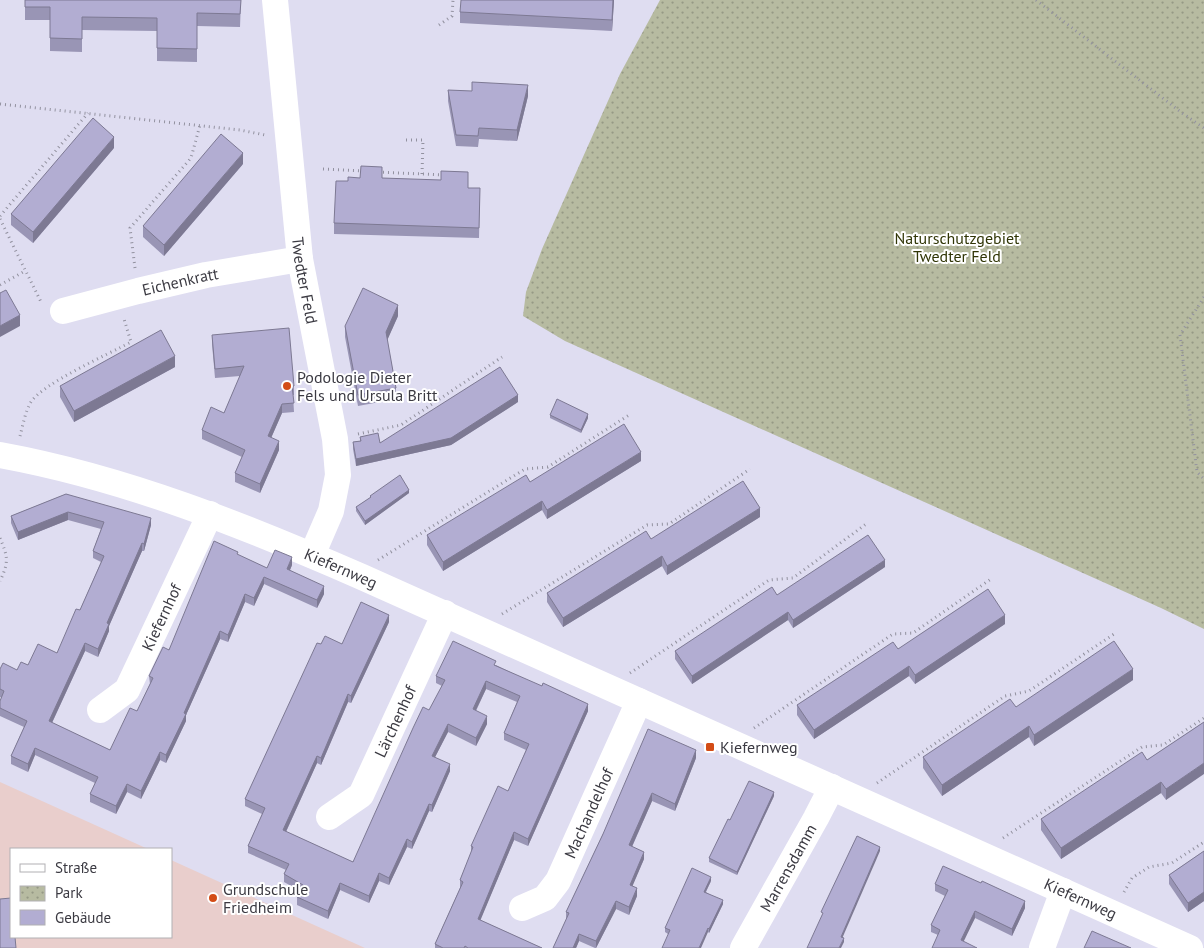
<svg xmlns="http://www.w3.org/2000/svg" width="1204" height="948" font-family="'PT Sans',sans-serif">
<style>
.education{fill:#e9cecc}
.park{fill:url(#park-dots)}
.lines{fill:none;stroke-linecap:round;stroke-linejoin:round}
.path{stroke:#92919f;stroke-width:3;stroke-dasharray:1 4;stroke-linecap:butt}
.minor{stroke:#fff;stroke-width:26}
.wall{fill:#9995b5}
.shaded-wall{fill:#7d7993}
.building{fill:#b2add2;stroke:#7d7993}
.poi-dot{fill:#d34c16;stroke:#fff;stroke-width:2}
.labels{text-anchor:middle;stroke-width:4;stroke-linejoin:round;paint-order:stroke}
.park-label{font-size:16px;fill:#313607;stroke:#fff}
.street-label{font-size:16px;fill:#3b3a42;stroke:#fff}
.poi-label{font-size:16px;fill:#3b3a42;stroke:#fff;text-anchor:start}
</style>
<defs>
<pattern id="park-dots" width="8" height="8" patternUnits="userSpaceOnUse" patternTransform="scale(1.25)"><rect width="8" height="8" fill="#b7bba1"/><path d="M2 2h.1M6 6h.1" fill="none" stroke="#969985" stroke-width="1.8" stroke-linecap="round"/></pattern>
</defs>
<rect width="100%" height="100%" fill="#dfddf1"/>
<polygon class="education" points="0,782 148,849 11,849 11,937 171,937 171,860 365,948 0,948"/>
<polygon class="park" points="660,0 1204,0 1204,629 1161,608 565,341 523,316 526,292 542,249 620,74"/>
<g class="lines">
<g class="path">
<polyline points="1036,0 1182,113 1204,128"/>
<polyline points="439,25 452,16 453,0"/>
<polyline points="0,104 240,130 265,135"/>
<polyline points="406,140 423,140 422,174"/>
<polyline points="323,169 364,171"/>
<polyline points="378,172 444,175"/>
<polyline points="0,216 88,113"/>
<polyline points="0,219 42,304"/>
<polyline points="135,268 130,228 191,158 200,125"/>
<polyline points="0,285 25,271"/>
<polyline points="1204,297 1180,335 1197,472 1204,479"/>
<polyline points="358,434 401,425 502,357"/>
<path d="M 20,436 C 23,425 25,412 31,402 C 43,383 109,354 131,342 L 124,319"/>
<path d="M 0,538 C 8,557 9,562 0,581"/>
<polyline points="378,560 525,469 548,467 629,415"/>
<polyline points="502,614 647,525 669,524 750,469"/>
<polyline points="630,673 769,580 793,578 866,524"/>
<polyline points="754,728 893,634 913,633 991,579"/>
<polyline points="877,783 1005,696 1029,691 1114,634"/>
<polyline points="1003,838 1142,747 1163,745 1204,718"/>
<polyline points="1124,892 1132,878 1149,867 1172,863 1204,842"/>
</g>
<g class="minor">
<path id="s1" d="M 275,0 L 300,259 L 335,439 L 338,475 L 331,511 L 312,555"/>
<path id="s2" d="M 63,311 L 138,291 L 206,275 L 300,259"/>
<path id="s3" d="M 0,455 C 126,478 245,526 362,577 C 435,609 508,642 581,675 C 784,767 988,856 1190,948"/>
<path id="s4" d="M 100,710 L 127,690 L 210,514"/>
<path id="s5" d="M 329,817 L 361,795 L 445,613"/>
<path id="s6" d="M 522,908 L 545,898 L 558,881 L 639,701"/>
<path id="s7" d="M 743,948 L 816,818 L 832,787"/>
<polyline points="1042,948 1063,891"/>
</g>
</g>
<g class="wall">
<polygon points="25,0 241,0 240,27 197,26 197,62 157,61 157,31 82,30 82,52 50,51 50,20 25,20"/>
<polygon points="614,0 612,31 460,23 460,12"/>
<polygon points="448,90 528,96 517,141 479,139 478,147 456,146 448,101"/>
<polygon points="114,148 33,243 11,225 11,214"/>
<polygon points="243,164 164,256 143,237 143,226"/>
<polygon points="382,178 468,188 480,188 479,238 334,234 334,223 348,181"/>
<polygon points="398,316 387,340 396,388 396,399 358,406 345,337 345,326"/>
<polygon points="212,335 294,386 294,395 293,395 294,412 282,413 271,438 279,450 260,493 235,482 235,473 242,457 202,439 202,430 224,413 240,376 215,378 212,344"/>
<polygon points="175,367 74,422 60,397 60,386"/>
<polygon points="518,402 451,445 356,466 353,449 353,442 360,441 360,437 380,443"/>
<polygon points="550,415 588,418 581,433 550,418"/>
<polygon points="641,461 547,519 542,510 443,571 427,545 427,535 530,482"/>
<polygon points="409,493 365,525 356,511 356,507 370,498 370,496"/>
<polygon points="66,494 151,525 144,551 142,551 109,626 109,631 98,657 85,651 52,723 110,750 137,711 150,684 149,676 238,555 267,568 292,565 290,570 324,594 317,608 264,584 254,606 245,602 228,642 220,639 186,715 186,721 166,763 160,760 141,799 127,792 116,814 90,802 90,794 95,783 35,755 28,772 11,764 11,756 24,727 0,716 0,701 2,698 0,697 0,669 17,670 57,653 80,610 101,562 93,558 93,551 101,529 68,520 18,540 11,523 11,516"/>
<polygon points="760,517 667,575 662,566 563,627 547,602 547,593 651,539"/>
<polygon points="885,567 793,628 788,620 692,684 675,659 675,651 777,595"/>
<polygon points="389,622 351,703 348,702 321,765 317,763 286,832 353,862 442,686 436,683 436,676 496,665 588,711 528,846 514,840 480,920 542,948 435,948 435,944 460,888 460,880 471,853 471,846 508,791 526,750 504,740 504,733 517,702 486,689 476,711 487,724 476,746 448,732 435,757 450,771 432,812 429,811 412,849 407,847 389,885 379,881 369,903 340,890 328,919 297,905 297,897 300,891 284,882 284,874 286,870 248,853 248,846 262,814 245,806 245,799 321,644 342,644"/>
<polygon points="1005,624 915,684 909,676 814,739 797,715 797,705 898,649"/>
<polygon points="1133,680 1034,746 1029,737 942,796 923,768 923,757 1016,707"/>
<polygon points="1204,722 1166,800 1161,793 1061,859 1041,830 1041,819 1147,760"/>
<polygon points="696,758 675,811 652,801 632,847 644,859 632,886 637,896 629,915 616,909 596,948 595,948 579,941 576,948 553,948 566,920 566,912 603,834"/>
<polygon points="774,796 737,875 709,862 709,858 730,820"/>
<polygon points="1204,851 1204,901 1188,912 1169,884 1169,875"/>
<polygon points="711,881 706,892 723,904 709,933 708,932 668,934 665,932 665,928"/>
<polygon points="935,884 1025,908 1012,936 975,918 963,941 938,935 931,932 931,925 945,896 935,891"/>
</g>
<g class="shaded-wall">
<polygon points="613,0 614,0 612,31 612,20"/>
<polygon points="528,85 528,96 517,141 517,130"/>
<polygon points="114,137 114,148 33,243 33,232"/>
<polygon points="243,153 243,164 164,256 164,245"/>
<polygon points="398,305 398,316 386,343 386,332"/>
<polygon points="20,315 20,326 0,337 0,326"/>
<polygon points="175,356 175,367 74,422 74,411"/>
<polygon points="518,395 518,402 451,445 356,466 356,459"/>
<polygon points="282,404 282,413 268,445 268,436"/>
<polygon points="588,414 588,418 581,433 581,430"/>
<polygon points="279,441 279,450 260,493 260,484"/>
<polygon points="641,452 641,461 547,519 547,510"/>
<polygon points="409,490 409,493 365,525 365,521"/>
<polygon points="542,501 542,510 443,571 443,562"/>
<polygon points="760,508 760,517 667,575 667,566"/>
<polygon points="68,512 68,520 18,540 18,532"/>
<polygon points="151,518 151,525 144,551 144,544"/>
<polygon points="142,543 142,551 109,626 109,631 98,657 98,649 107,623"/>
<polygon points="662,556 662,566 563,627 563,618"/>
<polygon points="292,557 292,565 287,577 287,569"/>
<polygon points="885,560 885,567 793,628 793,620"/>
<polygon points="264,577 264,584 254,606 254,598"/>
<polygon points="324,586 324,594 317,608 317,600"/>
<polygon points="245,594 245,602 228,642 228,635"/>
<polygon points="788,612 788,620 692,684 692,676"/>
<polygon points="389,615 389,622 351,703 351,696"/>
<polygon points="1005,615 1005,624 915,684 915,675"/>
<polygon points="220,631 220,639 186,715 186,721 166,763 166,755 184,713"/>
<polygon points="85,643 85,651 49,729 49,721"/>
<polygon points="909,666 909,676 814,739 814,730"/>
<polygon points="1133,669 1133,680 1034,746 1034,735"/>
<polygon points="486,681 486,689 473,716 473,709"/>
<polygon points="348,694 348,702 321,765 321,758"/>
<polygon points="588,704 588,711 528,846 528,839"/>
<polygon points="487,716 487,724 476,746 476,738"/>
<polygon points="448,724 448,732 432,763 432,756"/>
<polygon points="1029,726 1029,737 942,796 942,785"/>
<polygon points="35,748 35,755 28,772 28,764"/>
<polygon points="696,750 696,758 675,811 675,804"/>
<polygon points="160,752 160,760 141,799 141,791"/>
<polygon points="317,756 317,763 283,838 283,830"/>
<polygon points="1204,763 1204,774 1166,800 1166,789"/>
<polygon points="450,764 450,771 432,812 432,805"/>
<polygon points="1161,782 1161,793 1061,859 1061,848"/>
<polygon points="127,784 127,792 116,814 116,806"/>
<polygon points="774,792 774,796 737,875 737,872"/>
<polygon points="652,793 652,801 629,853 629,845"/>
<polygon points="429,804 429,811 412,849 412,842"/>
<polygon points="514,832 514,840 478,926 478,919"/>
<polygon points="407,839 407,847 389,885 389,878"/>
<polygon points="880,847 880,851 841,941 841,937"/>
<polygon points="644,852 644,859 630,892 630,885"/>
<polygon points="379,873 379,881 369,903 369,896"/>
<polygon points="711,877 711,881 704,895 704,892"/>
<polygon points="340,883 340,890 328,919 328,911"/>
<polygon points="637,888 637,896 629,915 629,907"/>
<polygon points="1204,892 1204,901 1188,912 1188,903"/>
<polygon points="723,900 723,904 709,933 709,929"/>
<polygon points="616,901 616,909 596,948 596,941"/>
<polygon points="1025,901 1025,908 1012,936 1012,929"/>
<polygon points="975,911 975,918 961,947 961,940"/>
<polygon points="708,928 708,932 701,948 699,948"/>
<polygon points="579,934 579,941 576,948 573,948"/>
<polygon points="844,938 844,942 841,948 839,948"/>
</g>
<g class="building">
<polygon points="25,0 241,0 240,14 197,13 197,49 157,48 157,18 82,17 82,39 50,38 50,7 25,7"/>
<polygon points="461,0 613,0 612,20 460,12"/>
<polygon points="472,82 528,85 517,130 479,128 478,136 456,135 448,90 472,91"/>
<polygon points="93,118 114,137 33,232 11,214"/>
<polygon points="221,134 243,153 164,245 143,226"/>
<polygon points="361,166 382,167 382,178 441,180 441,171 468,172 468,188 480,188 479,228 334,223 336,181 348,181 348,177 360,178"/>
<polygon points="363,288 398,305 386,332 396,388 358,395 345,326"/>
<polygon points="6,290 20,315 0,326 0,293"/>
<polygon points="289,328 294,386 292,386 294,403 282,404 268,436 279,441 260,484 235,473 245,450 202,430 211,407 224,413 244,366 215,369 212,335"/>
<polygon points="161,330 175,356 74,411 60,386"/>
<polygon points="500,367 518,395 451,438 356,459 353,442 361,441 360,437 378,433 380,443"/>
<polygon points="557,399 588,414 581,430 550,415"/>
<polygon points="624,424 641,452 547,510 542,501 443,562 427,535 526,475 530,482"/>
<polygon points="400,475 409,490 365,521 356,507 371,497 370,496"/>
<polygon points="743,481 760,508 667,566 662,556 563,618 547,593 646,531 651,539"/>
<polygon points="66,494 151,518 144,544 142,543 107,623 109,624 98,649 85,643 49,721 110,750 130,708 137,711 153,678 149,676 163,647 169,650 214,541 238,552 237,554 267,568 275,550 292,557 287,569 324,586 317,600 264,577 254,598 245,594 228,635 220,631 184,713 186,714 166,755 160,752 141,791 127,784 116,806 90,794 98,777 35,748 28,764 11,756 27,721 0,708 0,701 4,691 0,689 0,669 3,663 17,670 21,662 28,665 38,644 57,653 76,609 80,610 104,556 93,551 104,522 68,512 18,532 11,516"/>
<polygon points="868,535 885,560 793,620 788,612 692,676 675,651 772,587 777,595"/>
<polygon points="988,589 1005,615 915,675 909,666 814,730 797,705 893,642 898,649"/>
<polygon points="361,602 389,615 351,696 348,694 321,758 317,756 283,830 353,862 413,728 423,707 429,710 445,680 436,676 453,641 496,661 494,665 542,686 543,683 588,704 528,839 514,832 478,919 542,948 468,948 465,946 464,948 443,948 435,944 463,882 460,880 473,847 471,846 498,786 508,791 529,744 504,733 520,696 486,681 473,709 487,716 476,738 448,724 432,756 450,764 432,805 429,804 412,842 407,839 389,878 379,873 369,896 340,883 328,911 297,897 303,885 284,874 289,864 248,846 265,808 245,799 317,643 321,644 325,636 342,644"/>
<polygon points="1114,641 1133,669 1034,735 1029,726 942,785 923,757 1010,699 1016,707"/>
<polygon points="1204,722 1204,763 1166,789 1161,782 1061,848 1041,819 1142,752 1147,760"/>
<polygon points="648,729 696,750 675,804 652,793 629,845 644,852 630,885 637,888 629,907 616,901 596,941 579,934 573,948 553,948 569,913 566,912 603,834"/>
<polygon points="749,781 774,792 737,872 709,858 728,819 730,820"/>
<polygon points="857,836 880,847 841,937 844,938 839,948 807,948 823,913 821,912"/>
<polygon points="1204,851 1204,892 1188,903 1169,875"/>
<polygon points="943,866 981,883 982,881 1025,901 1012,929 975,911 961,940 977,948 932,948 940,930 931,925 948,890 935,884"/>
<polygon points="692,868 711,877 704,892 723,900 709,929 708,928 699,948 662,948 670,930 665,928"/>
<polygon points="11,898 11,937 15,937 16,948 0,948 0,899"/>
<polygon points="1092,931 1131,948 1084,948"/>
</g>
<g class="poi-dot">
<circle cx="287" cy="386" r="5"/>
<rect x="705" y="742" width="10" height="10" rx="2.5"/>
<circle cx="213" cy="898" r="5"/>
</g>
<g class="labels">
<g class="park-label">
<text x="957" y="244">Naturschutzgebiet<tspan x="957" dy="18">Twedter Feld</tspan></text>
</g>
<g class="street-label">
<text dy="6" stroke="none"><textPath href="#s2" startOffset="121">Eichenkratt</textPath></text>
<text dy="6" stroke="none"><textPath href="#s1" startOffset="282">Twedter Feld</textPath></text>
<text dy="6" stroke="none"><textPath href="#s3" startOffset="360">Kiefernweg</textPath></text>
<text dy="6" stroke="none"><textPath href="#s4" startOffset="114">Kiefernhof</textPath></text>
<text dy="6" stroke="none"><textPath href="#s5" startOffset="120">Lärchenhof</textPath></text>
<text dy="6" stroke="none"><textPath href="#s6" startOffset="121">Machandelhof</textPath></text>
<text dy="6" stroke="none"><textPath href="#s7" startOffset="92">Marrensdamm</textPath></text>
<text dy="6" stroke="none"><textPath href="#s3" startOffset="1170">Kiefernweg</textPath></text>
</g>
<g class="poi-label">
<text x="297" y="383">Podologie Dieter<tspan x="297" dy="18">Fels und Ursula Britt</tspan></text>
<text x="720" y="753">Kiefernweg</text>
<text x="223" y="895">Grundschule<tspan x="223" dy="18">Friedheim</tspan></text>
</g>
</g>
<rect x="10" y="848" width="162" height="90" fill="#ffffff" stroke="#b1b0b3"/>
<rect x="20" y="864" width="25" height="8" fill="#ffffff" stroke="#b1b0b3"/>
<text x="55" y="873" font-size="15" fill="#3b3a42">Straße</text>
<rect x="20" y="886" width="25" height="15" fill="url(#park-dots)" stroke="#b1b0b3"/>
<text x="55" y="898" font-size="15" fill="#3b3a42">Park</text>
<rect x="20" y="910" width="25" height="15" fill="#b2add2" stroke="#b1b0b3"/>
<text x="55" y="923" font-size="15" fill="#3b3a42">Gebäude</text>
</svg>
